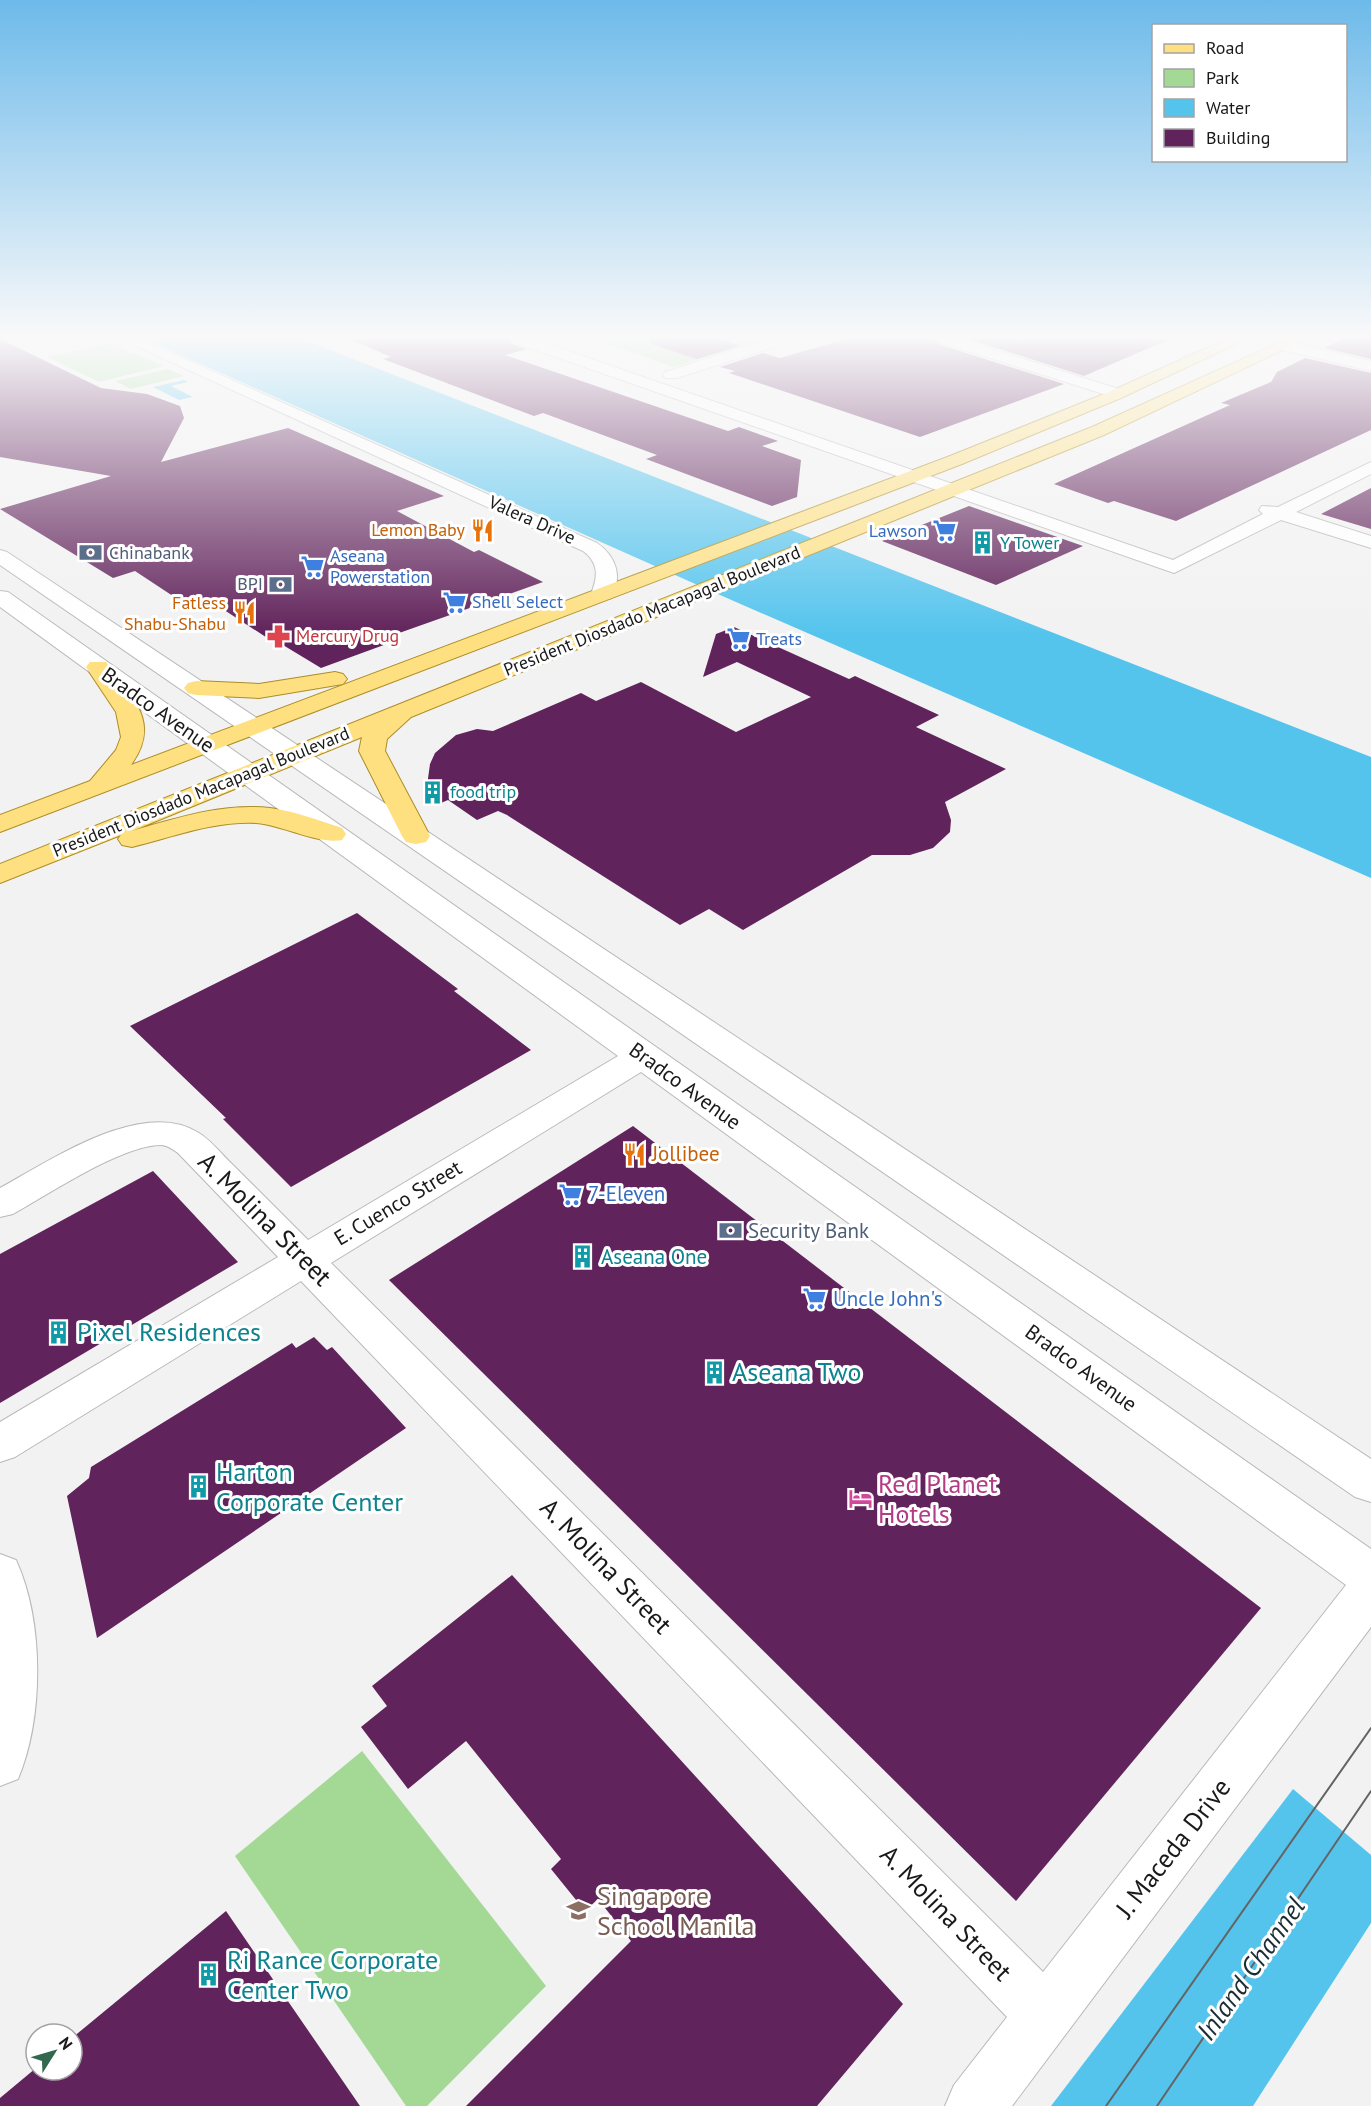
<svg xmlns="http://www.w3.org/2000/svg" width="1371" height="2106" font-family="'PT Sans',sans-serif">
<style>
.green{fill:#a3d995}
.water{fill:#55c4ed}
.building{fill:#61235b}
.lines{fill:none;stroke-linecap:round;stroke-linejoin:round}
.minor-casing{stroke:#b8b8ba;stroke-width:2}
.major-casing{stroke:#ad8d26;stroke-width:2}
.minor{fill:#fff;fill-rule:evenodd}
.major{fill:#fee080;fill-rule:evenodd}
.tram{stroke:#646465;stroke-width:2}
.labels{text-anchor:middle;stroke-width:6;stroke-linejoin:round;paint-order:stroke}
.far-street-label{font-size:18px;fill:#19191a;stroke:#fff}
.far-food-label{font-size:18px;fill:#c56008;stroke:#fff;text-anchor:end}
.far-shop-label{font-size:18px;fill:#366cbe;stroke:#fff;text-anchor:start}
.far-culture-label{font-size:18px;fill:#0d838f;stroke:#fff;text-anchor:start}
.far-service-label{font-size:18px;fill:#4e5e75;stroke:#fff;text-anchor:start}
.far-health-label{font-size:18px;fill:#be3a42;stroke:#fff;text-anchor:start}
.street-label{font-size:21px;fill:#19191a;stroke:#fff}
.food-label{font-size:21px;fill:#c56008;stroke:#fff;text-anchor:start}
.shop-label{font-size:21px;fill:#366cbe;stroke:#fff;text-anchor:start}
.service-label{font-size:21px;fill:#4e5e75;stroke:#fff;text-anchor:start}
.culture-label{font-size:21px;fill:#0d838f;stroke:#fff;text-anchor:start}
.near-street-label{font-size:26px;fill:#19191a;stroke:#fff}
.near-culture-label{font-size:26px;fill:#0d838f;stroke:#fff;text-anchor:start}
.near-hotel-label{font-size:26px;fill:#b23c85;stroke:#fff;text-anchor:start}
.near-education-label{font-size:26px;fill:#785e54;stroke:#fff;text-anchor:start}
.near-water-label{font-size:27px;font-style:italic;fill:#1a2d35;stroke:#fff}
</style>
<rect width="100%" height="100%" fill="#f2f2f3"/>
<g class="green">
<polygon points="592,339 764,339 674,367"/>
<polygon points="110,343 164,366 99,382 47,357"/>
<polygon points="168,369 184,376 131,389 115,381"/>
<polygon points="362,1751 546,1986 427,2106 406,2106 235,1856"/>
</g>
<g class="water">
<polygon points="145,339 302,339 1371,757 1371,878 720,595"/>
<polygon points="184,380 188,382 171,386 193,397 179,400 153,387"/>
<polygon points="1293,1789 1371,1855 1371,1923 1253,2106 1051,2106"/>
</g>
<g class="building">
<polygon points="0,339 101,388 147,394 180,406 184,418 161,462 288,428 444,496 397,511 474,552 479,550 543,582 385,638 392,642 321,668 278,642 275,643 215,604 205,607 196,601 185,604 135,571 113,578 0,509 111,476 0,457"/>
<polygon points="350,339 509,339 512,344 527,349 505,355 728,431 739,427 778,441 762,446 801,460 797,497 772,506 646,459 657,455 543,413 534,416 383,359 391,357"/>
<polygon points="652,339 718,339 740,346 697,359 651,344"/>
<polygon points="846,339 935,339 938,344 1064,384 920,437 729,373 735,371 720,367 763,353 780,358"/>
<polygon points="968,339 1170,339 1084,376"/>
<polygon points="1343,339 1371,339 1371,359 1324,348"/>
<polygon points="1305,358 1371,373 1371,430 1176,521 1114,501 1108,503 1054,484 1230,405 1221,403 1271,382 1277,372"/>
<polygon points="1371,488 1371,529 1321,514"/>
<polygon points="969,506 1083,546 996,585 882,541"/>
<polygon points="734,627 849,679 855,676 939,715 916,727 1006,769 945,802 951,820 950,832 933,848 910,855 872,855 743,930 709,909 680,925 507,815 498,811 477,820 448,800 441,803 426,793 430,764 435,753 456,735 477,729 493,731 581,693 596,701 641,682 736,732 811,697 737,662 703,677 716,634"/>
<polygon points="357,913 458,989 454,991 531,1050 291,1187 223,1119 226,1118 130,1026"/>
<polygon points="633,1126 1261,1608 1016,1901 389,1280"/>
<polygon points="153,1171 238,1262 0,1403 0,1254"/>
<polygon points="314,1337 327,1350 332,1347 406,1428 97,1638 67,1496 89,1478 91,1467 292,1343 296,1348"/>
<polygon points="512,1575 903,2004 817,2106 466,2106 631,1941 598,1899 585,1911 551,1869 561,1859 466,1741 408,1789 361,1727 387,1706 372,1686"/>
<polygon points="226,1911 360,2106 0,2106 0,2098 36,2068 36,2070 72,2070 72,2038"/>
</g>
<g class="lines">
<defs>
<g id="minor">
<path d="M 121,339 L 140,339 L 597,543 C 616,556 624,578 610,599 L 594,599 L 591,594 C 598,576 599,563 583,551 Z"/>
<polygon points="511,339 533,339 1173,560 1263,514 1259,510 1262,506 1278,507 1371,462 1371,474 1296,512 1371,536 1371,548 1281,520 1174,573 513,342"/>
<polygon points="769,339 791,339 789,342 677,378 665,378 663,375 665,372"/>
<polygon points="937,339 960,339 1125,391 1127,394 1119,399 1113,397 939,342"/>
<polygon points="1284,341 1371,361 1371,371 1279,349 1276,346 1279,343"/>
<polygon points="0,550 7,552 1371,1459 1371,1502 1355,1497 0,565"/>
<path d="M 0,591 L 8,592 L 1371,1549 L 1371,1627 L 1012,2106 L 945,2106 L 954,2085 L 1007,2017 L 301,1281 L 15,1457 L 0,1462 L 0,1422 L 278,1257 L 178,1153 C 172,1149 167,1145 161,1145 C 122,1145 49,1194 13,1214 L 0,1217 L 0,1188 C 51,1160 143,1097 199,1133 C 212,1141 222,1155 233,1165 C 258,1190 283,1215 308,1240 L 618,1056 L 0,607 ZM 641,1072 L 1346,1585 L 1043,1972 L 331,1263 Z"/>
<path d="M 0,1554 L 16,1560 C 44,1621 44,1717 18,1779 L 0,1786 Z"/>
</g>
<g id="major">
<path d="M 1227,339 L 1247,339 L 1121,398 L 962,464 L 0,832 L 0,815 L 90,781 L 116,750 L 121,737 L 116,712 L 86,667 L 90,662 L 106,662 C 132,698 162,722 131,765 L 950,456 L 1109,392 Z"/>
<path d="M 1287,339 L 1306,339 L 1104,435 L 411,717 L 387,739 L 385,751 L 430,836 L 426,842 L 416,844 L 406,842 L 402,836 L 359,751 L 362,737 L 132,831 C 176,818 223,803 270,808 C 294,811 318,820 342,828 L 346,834 L 342,840 C 320,845 282,825 256,823 C 213,821 173,837 132,847 L 122,845 L 118,839 L 121,835 L 0,883 L 0,864 L 1092,427 Z"/>
<polygon points="335,672 343,674 347,679 343,684 259,698 196,695 188,693 184,688 188,683 196,681 259,684"/>
</g>
</defs>
<use href="#minor" class="minor-casing"/>
<use href="#major" class="major-casing"/>
<use href="#minor" class="minor"/>
<use href="#major" class="major"/>
<g class="tram">
<polyline points="1106,2106 1371,1728"/>
<polyline points="1157,2106 1371,1791"/>
</g>
</g>
<linearGradient id="sky" x2="0" y2="1"><stop stop-color="#6dbaea"/><stop offset="0.53" stop-color="#f9f9fa"/><stop offset="1" stop-color="#f9f9fa" stop-opacity="0"/></linearGradient>
<rect width="1371" height="634" fill="url(#sky)"/>
<defs>
<symbol id="restaurant-bare" viewBox="-9 -9 18 18"><path d="M-5-6h1v4h1v-4h1v4h1v-4h1v5L-1.5 .5V6h-2V.5L-5-1ZM5-6V6H3V1.5H1.5Q1.5-4 5-6Z" fill="#e8710a" stroke="#fff" stroke-width="2.5" paint-order="stroke"/></symbol>
<symbol id="supermarket-bare" viewBox="-9 -9 18 18"><path d="M-6-5.5h2.5l.6 2H6L4.5 2H-2.5L-4.4-4H-6ZM-1.5 3.2a1.3 1.3 0 1 0 .1 0ZM3 3.2a1.3 1.3 0 1 0 .1 0Z" fill="#3f7fe0" stroke="#fff" stroke-width="2.5" paint-order="stroke"/></symbol>
<symbol id="building-bare" viewBox="-9 -9 18 18"><path d="M-4-6H4V6H1V3H-1V6H-4ZM-2.5-4.3h1.7v1.8h-1.7ZM.8-4.3h1.7v1.8H.8ZM-2.5-1h1.7V.8h-1.7ZM.8-1h1.7V.8H.8Z" fill="#0f9aa8" stroke="#fff" stroke-width="2.5" paint-order="stroke"/></symbol>
<symbol id="bank-bare" viewBox="-9 -9 18 18"><path d="M-6-4H6V4H-6ZM0-2.3a2.3 2.3 0 1 0 0 4.6a2.3 2.3 0 1 0 0-4.6Z" fill="#5c6f8a" stroke="#fff" stroke-width="2.5" paint-order="stroke"/></symbol>
<symbol id="pharmacy-bare" viewBox="-9 -9 18 18"><path d="M-2-6h4v4h4v4h-4v4h-4v-4h-4v-4h4Z" fill="#e0444e" stroke="#fff" stroke-width="2.5" paint-order="stroke"/></symbol>
<symbol id="hotel-bare" viewBox="-9 -9 18 18"><path d="M-6-4.5h1.5V1H6V5H4.5V3h-9V5H-6ZM-4 0a1.8 1.8 0 1 1 3.6 0ZM.5 0V-2.5h3Q6-2.5 6 0Z" fill="#d1479c" stroke="#fff" stroke-width="2.5" paint-order="stroke"/></symbol>
<symbol id="school-bare" viewBox="-9 -9 18 18"><path d="M0-5L7-2L0 1L-7-2ZM-4 1L0 2.5L4 1V4Q0 6-4 4Z" fill="#8d6e63" stroke="#fff" stroke-width="2.5" paint-order="stroke"/></symbol>
</defs>
<g fill-rule="evenodd">
<use href="#restaurant-bare" x="466" y="514" width="33" height="33"/>
<use href="#supermarket-bare" x="928" y="514" width="33" height="33"/>
<use href="#building-bare" x="966" y="526" width="33" height="33"/>
<use href="#bank-bare" x="74" y="536" width="33" height="33"/>
<use href="#supermarket-bare" x="296" y="550" width="33" height="33"/>
<use href="#bank-bare" x="264" y="568" width="33" height="33"/>
<use href="#supermarket-bare" x="438" y="586" width="33" height="33"/>
<use href="#restaurant-bare" x="228" y="596" width="33" height="33"/>
<use href="#pharmacy-bare" x="262" y="620" width="33" height="33"/>
<use href="#supermarket-bare" x="722" y="622" width="33" height="33"/>
<use href="#building-bare" x="416" y="776" width="33" height="33"/>
<use href="#restaurant-bare" x="618" y="1138" width="33" height="33"/>
<use href="#supermarket-bare" x="554" y="1178" width="33" height="33"/>
<use href="#bank-bare" x="714" y="1214" width="33" height="33"/>
<use href="#building-bare" x="566" y="1240" width="33" height="33"/>
<use href="#supermarket-bare" x="798" y="1282" width="33" height="33"/>
<use href="#building-bare" x="42" y="1316" width="33" height="33"/>
<use href="#building-bare" x="698" y="1356" width="33" height="33"/>
<use href="#building-bare" x="182" y="1470" width="33" height="33"/>
<use href="#hotel-bare" x="844" y="1482" width="33" height="33"/>
<use href="#school-bare" x="562" y="1894" width="33" height="33"/>
<use href="#building-bare" x="192" y="1958" width="33" height="33"/>
</g>
<g class="labels">
<g class="far-street-label">
<text transform="translate(532 520) rotate(24)" y="6">Valera Drive</text>
<text transform="translate(652 611) rotate(-22)" y="6">President Diosdado Macapagal Boulevard</text>
<text transform="translate(201 792) rotate(-22)" y="6">President Diosdado Macapagal Boulevard</text>
</g>
<g class="far-food-label">
<text x="465" y="536">Lemon Baby</text>
<text x="226" y="609">Fatless<tspan x="226" dy="21">Shabu-Shabu</tspan></text>
</g>
<g class="far-shop-label">
<text x="927" y="537" text-anchor="end">Lawson</text>
<text x="330" y="562">Aseana<tspan x="330" dy="21">Powerstation</tspan></text>
<text x="472" y="608">Shell Select</text>
<text x="756" y="645">Treats</text>
</g>
<g class="far-culture-label">
<text x="1000" y="549">Y Tower</text>
<text x="450" y="798">food trip</text>
</g>
<g class="far-service-label">
<text x="109" y="559">Chinabank</text>
<text x="263" y="590" text-anchor="end">BPI</text>
</g>
<g class="far-health-label">
<text x="296" y="642">Mercury Drug</text>
</g>
<g class="street-label">
<text transform="translate(158 710) rotate(35)" y="7">Bradco Avenue</text>
<text transform="translate(685 1086) rotate(36)" y="7">Bradco Avenue</text>
<text transform="translate(398 1203) rotate(-31)" y="7">E. Cuenco Street</text>
<text transform="translate(1081 1368) rotate(36)" y="7">Bradco Avenue</text>
</g>
<g class="food-label">
<text x="652" y="1161">Jollibee</text>
</g>
<g class="shop-label">
<text x="588" y="1201">7-Eleven</text>
<text x="833" y="1306">Uncle John's</text>
</g>
<g class="service-label">
<text x="748" y="1238">Security Bank</text>
</g>
<g class="culture-label">
<text x="601" y="1264">Aseana One</text>
</g>
<g class="near-street-label">
<text transform="translate(265 1219) rotate(45)" y="9">A. Molina Street</text>
<text transform="translate(606 1566) rotate(46)" y="9">A. Molina Street</text>
<text transform="translate(1173 1848) rotate(-52)" y="9">J. Maceda Drive</text>
<text transform="translate(946 1913) rotate(46)" y="9">A. Molina Street</text>
</g>
<g class="near-culture-label">
<text x="77" y="1341">Pixel Residences</text>
<text x="732" y="1381">Aseana Two</text>
<text x="216" y="1481">Harton<tspan x="216" dy="30">Corporate Center</tspan></text>
<text x="227" y="1969">Ri Rance Corporate<tspan x="227" dy="30">Center Two</tspan></text>
</g>
<g class="near-hotel-label">
<text x="878" y="1493">Red Planet<tspan x="878" dy="30">Hotels</tspan></text>
</g>
<g class="near-education-label">
<text x="597" y="1905">Singapore<tspan x="597" dy="30">School Manila</tspan></text>
</g>
<g class="near-water-label">
<text transform="translate(1251 1969) rotate(-55)" y="9">Inland Channel</text>
</g>
</g>
<rect x="1152" y="24" width="195" height="138" fill="#ffffff" stroke="#a3a3a3" stroke-width="1.5"/>
<rect x="1164" y="44" width="30" height="9" fill="#fee080" stroke="#a3a3a3" stroke-width="1.5"/>
<text x="1206" y="54" font-size="18" fill="#19191a">Road</text>
<rect x="1164" y="69" width="30" height="18" fill="#a3d995" stroke="#a3a3a3" stroke-width="1.5"/>
<text x="1206" y="84" font-size="18" fill="#19191a">Park</text>
<rect x="1164" y="99" width="30" height="18" fill="#55c4ed" stroke="#a3a3a3" stroke-width="1.5"/>
<text x="1206" y="114" font-size="18" fill="#19191a">Water</text>
<rect x="1164" y="129" width="30" height="18" fill="#61235b" stroke="#a3a3a3" stroke-width="1.5"/>
<text x="1206" y="144" font-size="18" fill="#19191a">Building</text>
<g transform="translate(54 2052) rotate(53)"><circle r="28" fill="#ffffff" stroke="#a3a3a3" stroke-width="1.5"/>
<path d="M0-4.5L10 22L0 15L-10 22Z" fill="#31684e"/>
<text y="-9" font-size="16" font-weight="bold" text-anchor="middle" fill="#19191a">N</text>
</g>
</svg>
